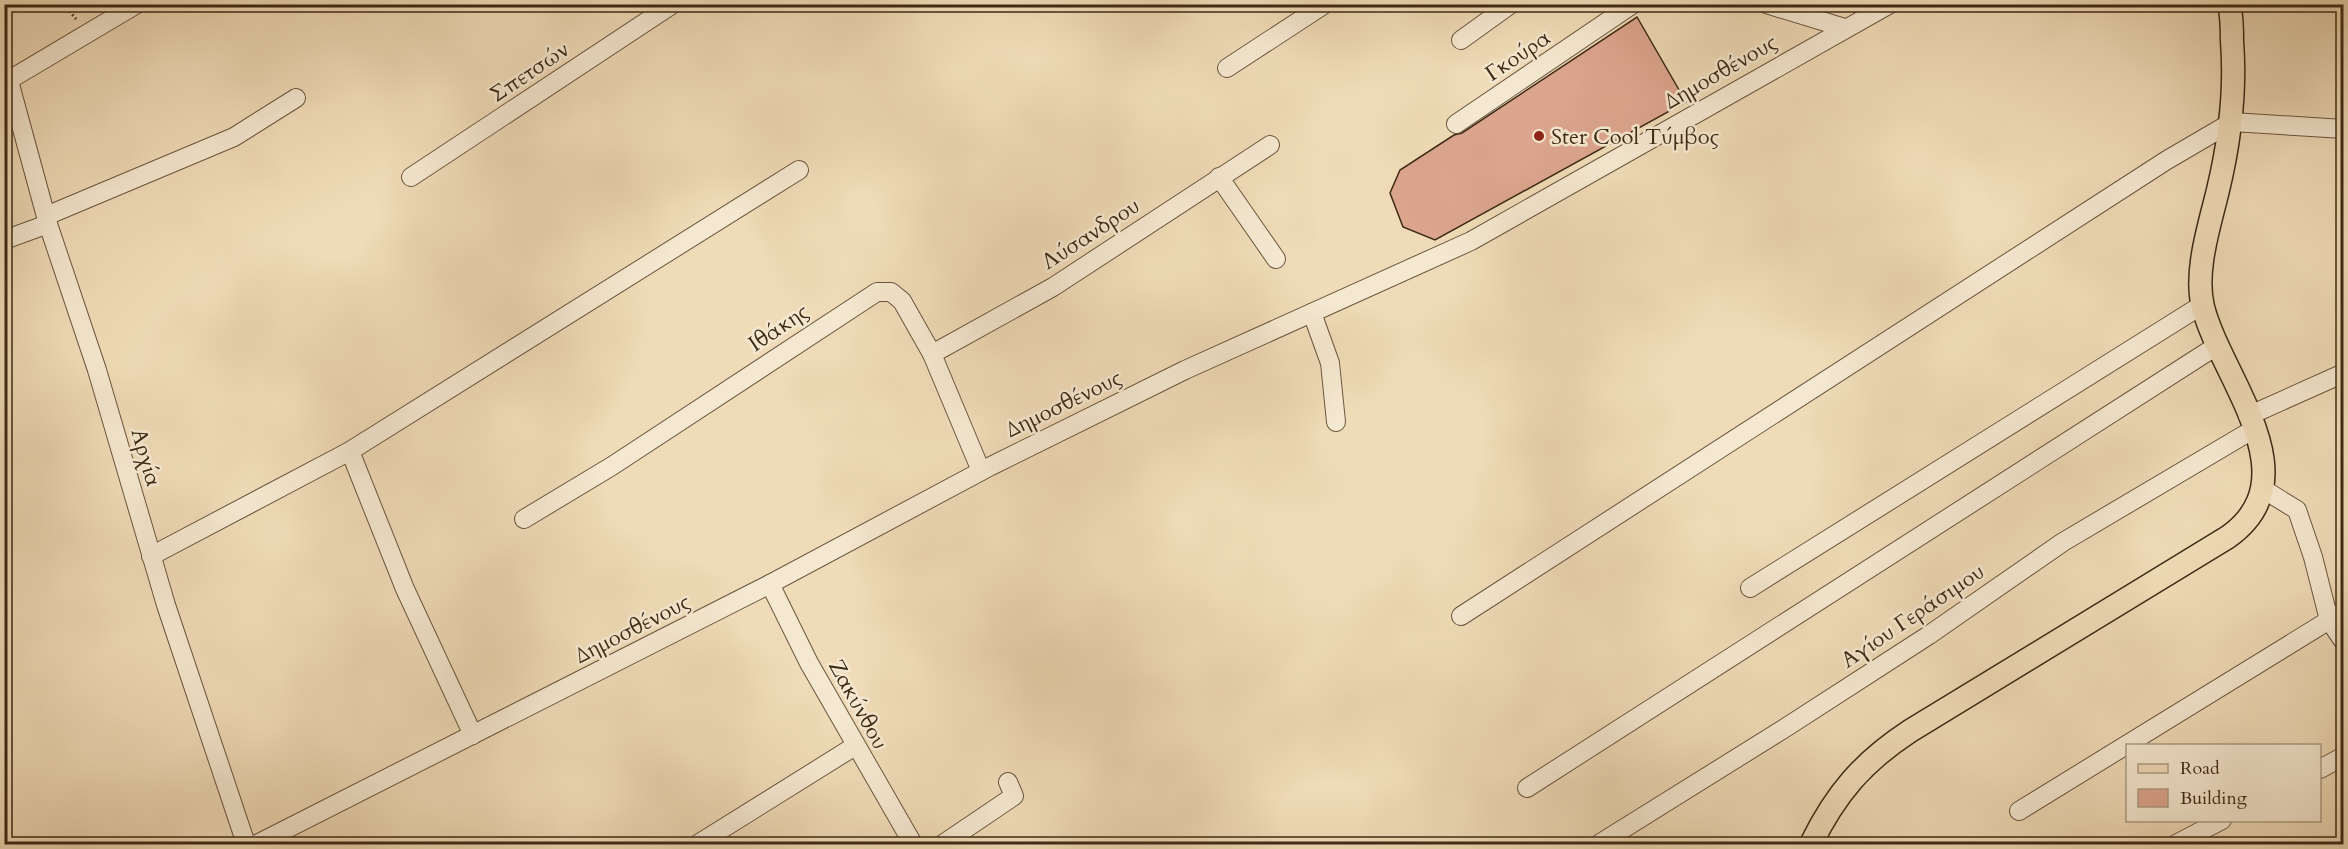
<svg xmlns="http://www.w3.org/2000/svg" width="2348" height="849" font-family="Cardo,serif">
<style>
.building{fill:#dca58e;stroke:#3e2a15;stroke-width:1.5}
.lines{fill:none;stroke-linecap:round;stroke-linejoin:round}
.minor-casing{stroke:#6a563e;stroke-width:20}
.major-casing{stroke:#3e2a15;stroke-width:25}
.path{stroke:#3e2a15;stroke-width:3;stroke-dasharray:1.5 3;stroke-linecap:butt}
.minor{stroke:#f5e8d0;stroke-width:18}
.major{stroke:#efdbb7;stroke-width:22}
.poi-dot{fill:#8f2418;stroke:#f5e8d0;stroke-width:2}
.labels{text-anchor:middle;stroke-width:5;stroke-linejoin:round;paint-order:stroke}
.street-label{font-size:22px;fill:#3e2a15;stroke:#f5e8d0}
.poi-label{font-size:22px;fill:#3e2a15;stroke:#f5e8d0;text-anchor:start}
</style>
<rect width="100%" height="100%" fill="#efdbb7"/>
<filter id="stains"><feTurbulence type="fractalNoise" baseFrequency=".00333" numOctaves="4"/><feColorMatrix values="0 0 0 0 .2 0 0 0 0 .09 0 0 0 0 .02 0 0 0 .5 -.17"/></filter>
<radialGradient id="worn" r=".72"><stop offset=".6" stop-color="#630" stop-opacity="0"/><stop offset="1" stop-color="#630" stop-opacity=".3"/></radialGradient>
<polygon class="building" points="1637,17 1686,102 1435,240 1403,227 1390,193 1400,170 1454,135 1462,133"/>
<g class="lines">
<defs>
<g id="minor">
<polyline points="1766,4 1845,28"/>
<polyline points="1461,40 1511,4"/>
<polyline points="1227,68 1325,4"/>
<polyline points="9,81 48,224 97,370 166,605 246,844"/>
<polyline points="4,83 137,4"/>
<polyline points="1456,124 1633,4"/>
<polyline points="411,177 673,4"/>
<polyline points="1219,177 1276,259"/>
<polyline points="46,216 234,137 296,98"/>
<polyline points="4,240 48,224"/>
<polyline points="1312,313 1330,363 1336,422"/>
<polyline points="932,354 1053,287 1270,145"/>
<polyline points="2248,416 2344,373"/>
<polyline points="350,451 405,589 473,735"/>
<polyline points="2263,489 2297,510 2313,557 2329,620 2344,642"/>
<polyline points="524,519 612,466 877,292 891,292 902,301 932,354 981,471"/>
<polyline points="151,556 350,451 799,170"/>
<polyline points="770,584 809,663 913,844"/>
<polyline points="1750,588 2202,305"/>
<polyline points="1461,616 2167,160 2232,122 2344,129"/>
<polyline points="2320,769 2344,756"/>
<polyline points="1527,788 2218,345"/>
<polyline points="2019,811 2344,611"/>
<polyline points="257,844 770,584 989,467 1185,370 1471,241 1890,4"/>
<polyline points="698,844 855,746"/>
<polyline points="943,844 1014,796 1008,782"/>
<polyline points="1599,844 1785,728 1929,635 2063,542 2254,429"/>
<polyline points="2176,844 2222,820"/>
</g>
<path id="major" d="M 1811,844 C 1836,793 1863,762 1910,731 L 2228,537 C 2313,477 2221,378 2203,307 C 2194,271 2210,224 2218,190 C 2230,140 2236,92 2232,41 C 2232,29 2232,16 2229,4"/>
</defs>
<use href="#minor" class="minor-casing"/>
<use href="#major" class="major-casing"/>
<polyline class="path" points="64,4 76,19"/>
<use href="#minor" class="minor"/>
<use href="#major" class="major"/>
</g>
<circle class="poi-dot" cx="1539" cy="136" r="6"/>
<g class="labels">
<g class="street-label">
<text transform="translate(1517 55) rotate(-34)" y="8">Γκούρα</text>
<text transform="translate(529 71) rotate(-34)" y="8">Σπετσών</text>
<text transform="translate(1720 71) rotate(-30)" y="8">Δημοσθένους</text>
<text transform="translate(1090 233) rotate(-33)" y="8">Λύσανδρου</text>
<text transform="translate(778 327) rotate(-34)" y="8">Ιθάκης</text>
<text transform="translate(1063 403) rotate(-26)" y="8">Δημοσθένους</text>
<text transform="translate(147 457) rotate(74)" y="8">Αρχία</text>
<text transform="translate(1912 615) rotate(-34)" y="8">Αγίου Γεράσιμου</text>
<text transform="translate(632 628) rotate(-27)" y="8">Δημοσθένους</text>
<text transform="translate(859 704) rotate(61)" y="8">Ζακύνθου</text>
</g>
<g class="poi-label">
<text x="1551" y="144">Ster Cool Τύμβος</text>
</g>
</g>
<rect width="2348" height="849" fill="none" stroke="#efdbb7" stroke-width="24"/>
<rect x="6" y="6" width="2336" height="837" fill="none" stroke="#3e2a15" stroke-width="3"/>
<rect x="12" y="12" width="2324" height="825" fill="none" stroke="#3e2a15" stroke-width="1.5"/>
<rect x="2126" y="744" width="195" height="78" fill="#f5e8d0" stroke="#ac9c85" stroke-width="1.5"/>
<rect x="2138" y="764" width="30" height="9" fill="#efdbb7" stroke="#ac9c85" stroke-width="1.5"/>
<text x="2180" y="774" font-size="18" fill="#3e2a15">Road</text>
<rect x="2138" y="789" width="30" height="18" fill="#dca58e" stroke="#ac9c85" stroke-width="1.5"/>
<text x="2180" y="804" font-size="18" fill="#3e2a15">Building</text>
<rect width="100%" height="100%" filter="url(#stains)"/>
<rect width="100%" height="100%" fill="url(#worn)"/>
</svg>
